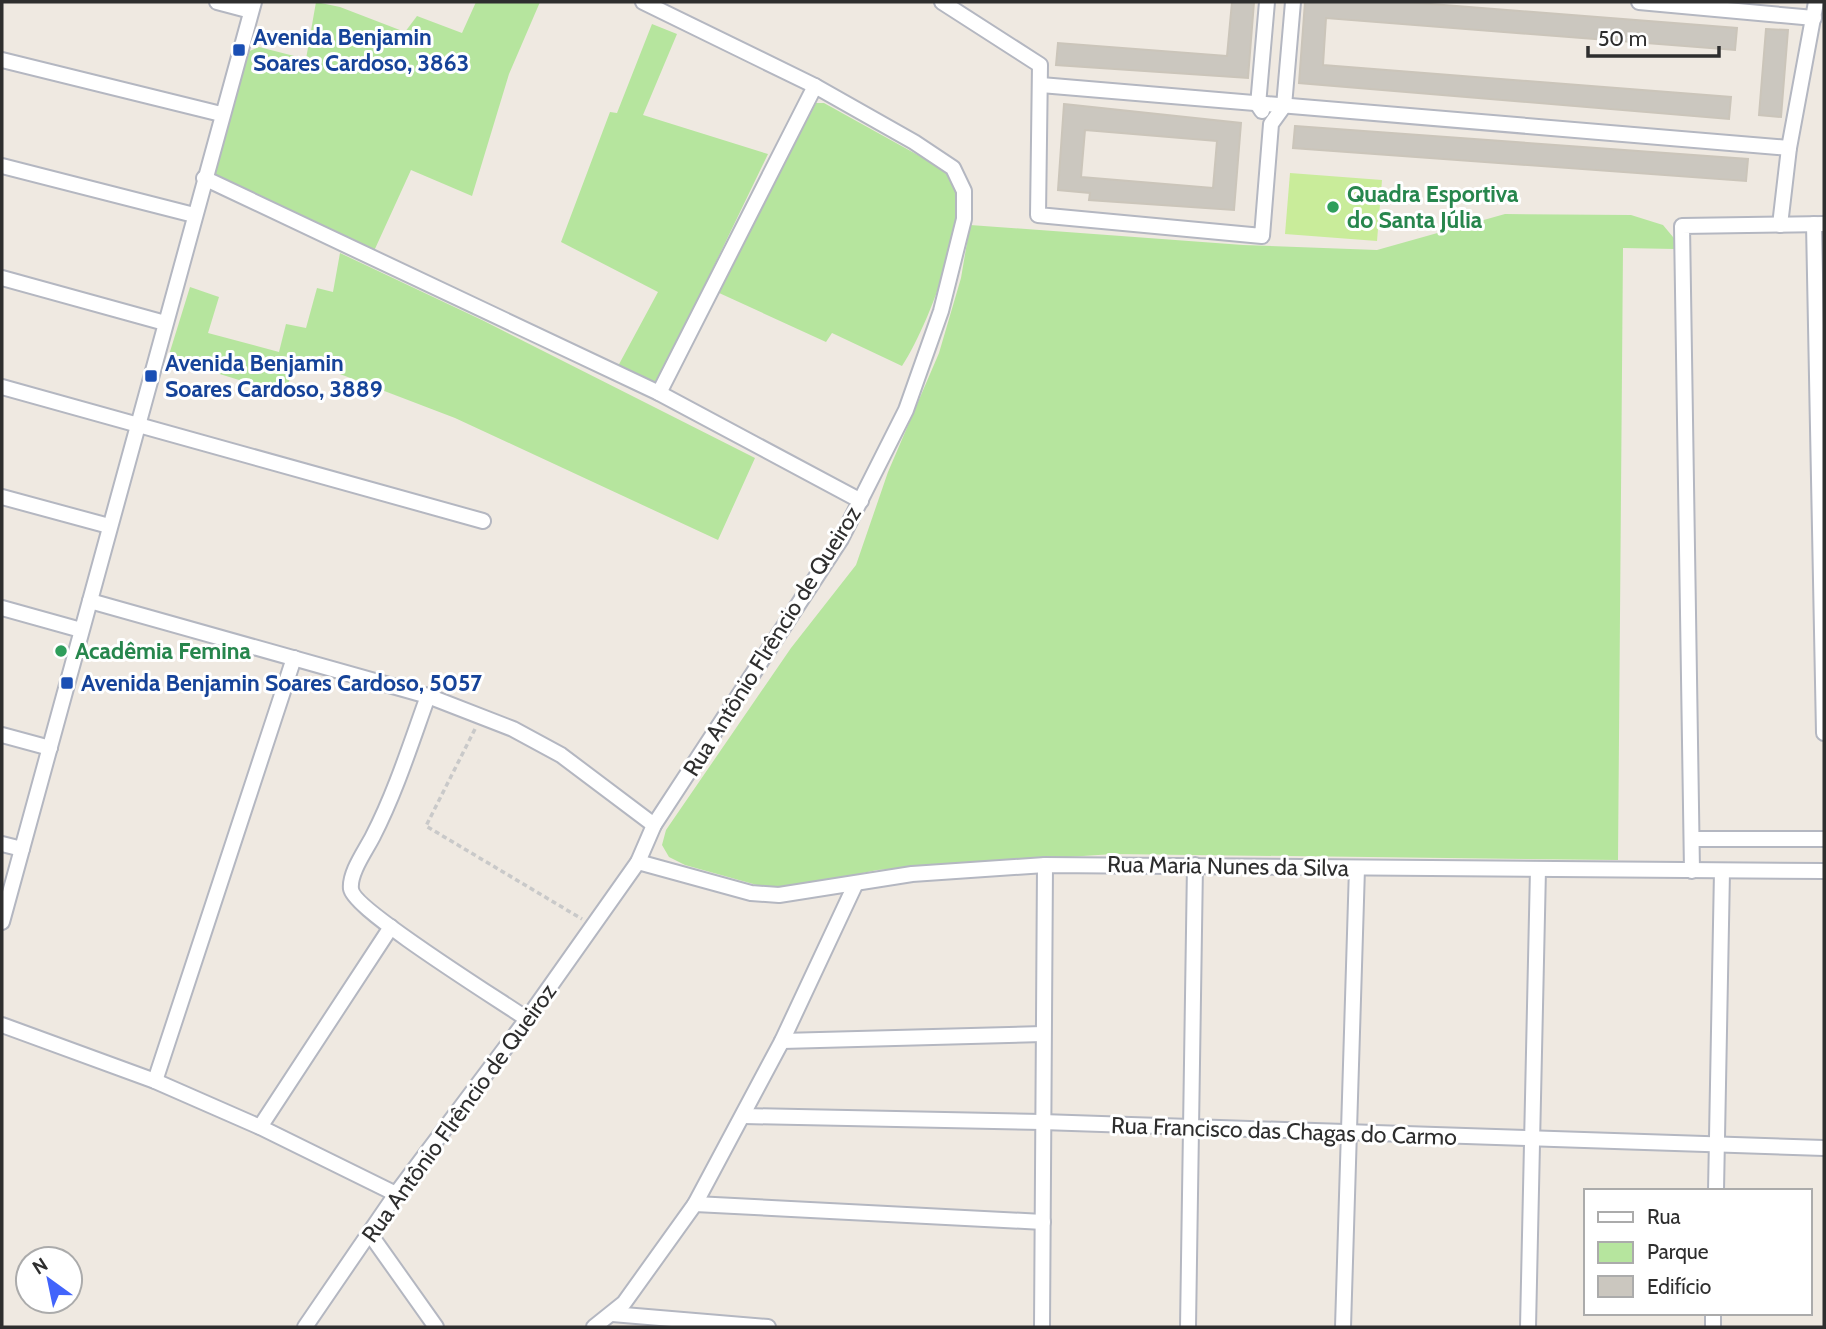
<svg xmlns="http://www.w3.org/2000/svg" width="1826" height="1329" font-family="Cabin,sans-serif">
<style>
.green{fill:#b6e59e}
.pitch{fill:#c9ec9a}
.building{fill:#cbc7bf;stroke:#cbc5ba;stroke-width:2;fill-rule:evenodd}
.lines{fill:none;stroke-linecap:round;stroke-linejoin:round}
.street-casing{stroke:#b4b7c1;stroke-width:18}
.path{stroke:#c9c9c9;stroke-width:3.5;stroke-dasharray:5 3.5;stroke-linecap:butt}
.street{stroke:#fff;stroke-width:14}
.transit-dot{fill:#1a4fb4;stroke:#fff;stroke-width:2.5}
.leisure-dot{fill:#2e9e5b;stroke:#fff;stroke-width:2.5}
.labels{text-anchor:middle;stroke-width:6;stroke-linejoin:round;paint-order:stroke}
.transit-label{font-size:23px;font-weight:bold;fill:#164399;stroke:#fff;text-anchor:start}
.leisure-label{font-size:23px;font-weight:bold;fill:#27864d;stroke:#fff;text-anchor:start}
.street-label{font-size:23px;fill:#2e2e2e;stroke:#fff}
</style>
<rect width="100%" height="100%" fill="#efe9e1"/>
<g class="green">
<polygon points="316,2 340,7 405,32 417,16 462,33 476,2 540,2 509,74 472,196 411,170 374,251 214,178 245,53 259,47 306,59"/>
<polygon points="652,24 677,34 643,115 768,154 657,384 617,368 658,292 561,242 610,112 617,113"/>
<path d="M 816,103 L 824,103 L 943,169 C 952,177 957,184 958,197 C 961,238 925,332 902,366 L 832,333 L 826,342 L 717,292 Z"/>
<polygon points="1505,214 1631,215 1663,225 1678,243 1675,249 1623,248 1618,860 1113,854 877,870 802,886 764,887 685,865 669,857 662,845 666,830 791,648 856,565 888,472 939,353 961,278 970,225 1243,245 1377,250"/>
<polygon points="340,253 484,321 755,458 718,540 455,418 298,358 284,394 168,358 190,287 219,297 208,333 279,352 286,324 306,328 317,288 333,292"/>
</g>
<polygon class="pitch" points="1290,173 1382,180 1377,241 1285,234"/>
<g class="building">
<polygon points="1232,2 1254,2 1248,78 1056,65 1058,43 1227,56"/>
<polygon points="1305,2 1406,2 1737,28 1735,50 1326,18 1323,65 1731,97 1729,119 1299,83"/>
<polygon points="1766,29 1788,30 1781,117 1759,115"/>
<path d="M 1064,104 L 1241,123 L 1234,210 L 1089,200 L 1090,193 L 1058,190 ZM 1085,130 L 1217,141 L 1213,188 L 1081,177 Z"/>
<polygon points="1295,126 1748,159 1746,181 1293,148"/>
</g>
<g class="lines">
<defs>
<g id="street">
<polyline points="217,2 251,11"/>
<polyline points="942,2 1040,65 1038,215 1262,236 1271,124 1284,106 1293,2"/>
<polyline points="1639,2 1814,18"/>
<polyline points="2,60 221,114"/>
<polyline points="1041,85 1789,148"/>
<polyline points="1262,111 1258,105 1267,2"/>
<polyline points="2,166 194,215"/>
<polyline points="204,178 659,393 861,501"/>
<polyline points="1814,224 1824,733"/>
<polyline points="1780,225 1789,148 1816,2"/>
<polyline points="2,278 165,323"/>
<polyline points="2,387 483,521"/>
<polyline points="659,393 815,86"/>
<polyline points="2,497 109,526"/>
<polyline points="90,601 428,696 513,729 561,755 654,825"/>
<polyline points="2,608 81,630"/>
<path d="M 428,696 C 411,743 396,791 373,836 C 366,850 349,873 351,889 C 354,910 501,1001 527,1019"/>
<polyline points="2,735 50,748"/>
<polyline points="1692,839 1824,839"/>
<polyline points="2,844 22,849"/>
<polyline points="638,862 751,893 779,895 912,874 1045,865 1824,871"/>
<polyline points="1692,871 1682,226 1824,224"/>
<polyline points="2,922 254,2"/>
<polyline points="2,1025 155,1081 260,1127 396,1194"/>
<polyline points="782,1041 1043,1034"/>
<polyline points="155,1081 294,658"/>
<polyline points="744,1116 1042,1122 1824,1148"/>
<polyline points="260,1127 391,927"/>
<polyline points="1716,1191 1722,871"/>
<polyline points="695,1204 1043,1222"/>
<polyline points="370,1234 436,1327"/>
<polyline points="612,1314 768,1327"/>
<polyline points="305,1327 396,1194 527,1019 638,862 654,825 841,539 906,410 941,311 964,219 964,191 953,168 914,142 815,86 643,2"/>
<polyline points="594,1327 624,1303 695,1204 782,1041 856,883"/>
<polyline points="1042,1327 1045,865"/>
<polyline points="1188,1327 1195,865"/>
<polyline points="1343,1327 1357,868"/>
<polyline points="1528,1327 1538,869"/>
<polyline points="1713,1327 1713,1313"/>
</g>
</defs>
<use href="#street" class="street-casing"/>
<polyline class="path" points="475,729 426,826 582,919"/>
<use href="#street" class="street"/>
</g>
<g class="transit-dot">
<rect x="232" y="43" width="14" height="14" rx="3.5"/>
<rect x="144" y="369" width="14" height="14" rx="3.5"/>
<rect x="60" y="676" width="14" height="14" rx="3.5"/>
</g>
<g class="leisure-dot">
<circle cx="1333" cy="207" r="7"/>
<circle cx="61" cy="651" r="7"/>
</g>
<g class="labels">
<g class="transit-label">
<text x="253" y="45">Avenida Benjamin<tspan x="253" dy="26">Soares Cardoso, 3863</tspan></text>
<text x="165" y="371">Avenida Benjamin<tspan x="165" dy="26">Soares Cardoso, 3889</tspan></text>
<text x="81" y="691">Avenida Benjamin Soares Cardoso, 5057</text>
</g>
<g class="leisure-label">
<text x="1347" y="202">Quadra Esportiva<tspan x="1347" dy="26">do Santa Júlia</tspan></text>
<text x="75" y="659">Acadêmia Femina</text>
</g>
<g class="street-label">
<text transform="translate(772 641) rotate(-58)" y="8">Rua Antônio Flrêncio de Queiroz</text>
<text transform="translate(1228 866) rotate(1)" y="8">Rua Maria Nunes da Silva</text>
<text transform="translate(459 1113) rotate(-54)" y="8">Rua Antônio Flrêncio de Queiroz</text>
<text transform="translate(1284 1131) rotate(2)" y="8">Rua Francisco das Chagas do Carmo</text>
</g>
</g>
<rect width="1826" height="1329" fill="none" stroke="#2e2e2e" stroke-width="7"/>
<rect x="1584" y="1189" width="228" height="126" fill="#ffffff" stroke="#ababab" stroke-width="2"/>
<rect x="1598" y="1212" width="35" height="10" fill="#ffffff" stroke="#ababab" stroke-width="2"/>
<text x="1647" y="1224" font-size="21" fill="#2e2e2e">Rua</text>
<rect x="1598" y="1242" width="35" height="21" fill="#b6e59e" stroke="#ababab" stroke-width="2"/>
<text x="1647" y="1259" font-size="21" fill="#2e2e2e">Parque</text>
<rect x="1598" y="1276" width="35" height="21" fill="#cbc7bf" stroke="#ababab" stroke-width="2"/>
<text x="1647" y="1294" font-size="21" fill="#2e2e2e">Edifício</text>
<g transform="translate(49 1280) rotate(327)"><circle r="33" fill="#ffffff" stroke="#ababab" stroke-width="2"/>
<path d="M0-5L12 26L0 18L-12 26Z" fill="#4264fb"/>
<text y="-10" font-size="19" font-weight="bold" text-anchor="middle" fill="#2e2e2e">N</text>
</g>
<path d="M1588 46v10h131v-10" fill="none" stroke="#2e2e2e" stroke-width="3.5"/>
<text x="1598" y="46" font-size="21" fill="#2e2e2e" stroke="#ffffff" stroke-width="5" paint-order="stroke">50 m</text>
</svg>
